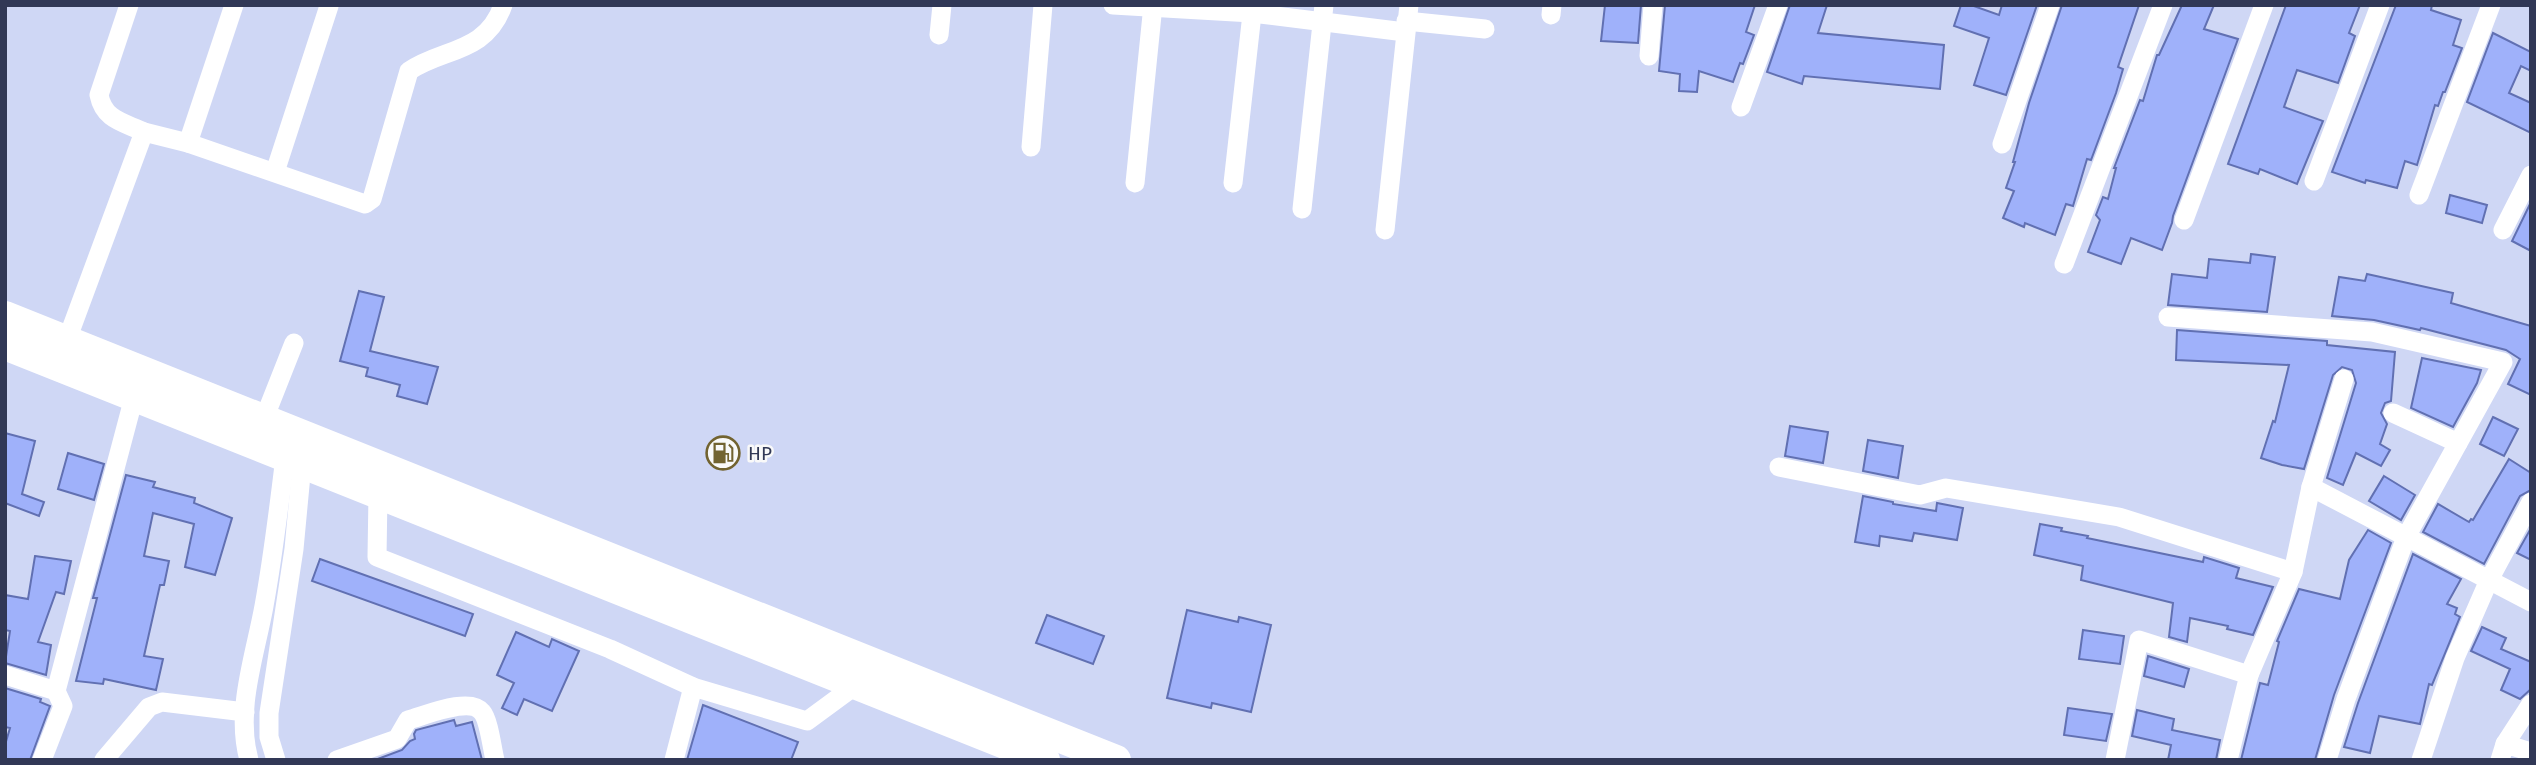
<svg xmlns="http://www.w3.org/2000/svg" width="2536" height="765" font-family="'Fira Sans',sans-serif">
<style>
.building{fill:#9fb1fa;stroke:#6170b2;stroke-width:2}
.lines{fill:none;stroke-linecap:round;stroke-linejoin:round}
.minor{stroke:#fff;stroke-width:19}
.highway{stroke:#fff;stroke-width:30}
.labels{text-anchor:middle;stroke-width:5;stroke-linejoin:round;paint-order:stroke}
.poi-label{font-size:19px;fill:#313856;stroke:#f9f9f9;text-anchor:start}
</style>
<rect width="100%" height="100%" fill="#cfd7f5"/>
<g class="building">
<polygon points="1605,5 1641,5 1638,43 1601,41"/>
<polygon points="1665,5 1755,5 1746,32 1754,35 1743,64 1740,63 1733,82 1699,71 1697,92 1679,91 1680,74 1659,71"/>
<polygon points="1790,5 1827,5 1818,33 1944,45 1940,89 1804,76 1802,84 1767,72"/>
<polygon points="1961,5 1971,5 1999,15 2002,5 2037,5 2006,95 1974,85 1989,38 1954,26"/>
<polygon points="2062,5 2139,5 2118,67 2123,69 2116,93 2091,160 2087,159 2073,206 2066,204 2055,235 2025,223 2024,227 2003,218 2014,191 2006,188 2015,162 2013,162 2029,103"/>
<polygon points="2182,5 2214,5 2204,29 2238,39 2173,216 2172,223 2162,250 2131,238 2121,264 2088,252 2100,220 2096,215 2103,197 2108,199 2116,168 2114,168 2140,100 2143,101 2157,55 2159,55"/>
<polygon points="2286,5 2360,5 2349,33 2355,36 2338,83 2297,70 2284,107 2323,121 2297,184 2260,169 2258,174 2228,164"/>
<polygon points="2396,5 2432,5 2431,10 2461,20 2453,45 2462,48 2445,92 2443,92 2438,106 2435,105 2417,165 2405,161 2397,188 2366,180 2365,183 2332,172"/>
<polygon points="2493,33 2531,52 2531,71 2521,66 2509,93 2531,103 2531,133 2467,102"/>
<polygon points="2450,195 2487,205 2482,223 2446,213"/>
<polygon points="2531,202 2531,251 2512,241"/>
<polygon points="2251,254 2275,257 2267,312 2168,305 2172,274 2207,278 2209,259 2250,263"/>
<polygon points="2367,274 2453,293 2451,303 2531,326 2531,395 2508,384 2520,359 2506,350 2421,328 2420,330 2374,320 2332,316 2339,277 2365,281"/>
<polygon points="359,291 384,297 370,351 438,367 427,404 397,396 400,385 366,376 368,368 340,361"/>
<polygon points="2177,330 2327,341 2327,345 2395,352 2391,401 2385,403 2381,413 2387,424 2380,444 2390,450 2381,466 2356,453 2343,485 2327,478 2356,383 2352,370 2342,367 2333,375 2304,469 2282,465 2261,458 2273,421 2275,422 2289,365 2176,360"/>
<polygon points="2422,358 2481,370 2477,383 2453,427 2411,408"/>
<polygon points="2493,417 2518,429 2504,456 2480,444"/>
<polygon points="1790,426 1828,432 1823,463 1785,456"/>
<polygon points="5,433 35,441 22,494 44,502 39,516 5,503"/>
<polygon points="1868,440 1903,446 1898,478 1863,471"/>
<polygon points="68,453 104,464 94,500 58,489"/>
<polygon points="2509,459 2531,473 2531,490 2520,496 2484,564 2423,532 2438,504 2469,522 2471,519 2473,520"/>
<polygon points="126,475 155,482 153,487 195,498 194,503 232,518 215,575 185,567 194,524 153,513 144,556 169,561 164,585 160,585 144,656 163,659 156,690 104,679 103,684 76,681 97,598 93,598"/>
<polygon points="2384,476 2415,495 2401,520 2369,501"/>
<polygon points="1863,496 1893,502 1893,504 1936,511 1937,503 1963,508 1957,540 1914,533 1912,541 1880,536 1879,546 1855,542"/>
<polygon points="2040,524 2062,528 2061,531 2088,536 2087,538 2203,562 2204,557 2239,568 2236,578 2273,587 2253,635 2227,629 2228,626 2190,618 2187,642 2169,637 2173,603 2081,580 2083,566 2034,555"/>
<polygon points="2531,528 2531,560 2517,553"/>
<polygon points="2368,530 2391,543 2334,695 2315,760 2241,760 2260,683 2268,685 2279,642 2277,641 2299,589 2340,599 2349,560"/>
<polygon points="2413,554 2461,579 2447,604 2457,608 2455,614 2460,617 2432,685 2429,684 2420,724 2379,716 2370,753 2344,747 2358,703"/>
<polygon points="35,556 71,561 64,594 56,592 38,642 51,645 46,675 5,663 10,631 5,630 5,595 28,599"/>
<polygon points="320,559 473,614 465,636 312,581"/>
<polygon points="1187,610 1238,622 1239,617 1271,625 1251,712 1212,703 1211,708 1167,698"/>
<polygon points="1047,615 1104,636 1093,664 1036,643"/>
<polygon points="2482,627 2506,638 2501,649 2531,662 2531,689 2520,699 2501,690 2510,669 2471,651"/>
<polygon points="2083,630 2124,636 2120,664 2079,659"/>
<polygon points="516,632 549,647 552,639 579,651 552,711 524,699 517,715 502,708 514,683 497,675"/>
<polygon points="2148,656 2189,669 2184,687 2144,676"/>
<polygon points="5,688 41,699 40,702 50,706 30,760 5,760 5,745 10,728 5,727"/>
<polygon points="703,705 798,742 791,760 687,760"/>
<polygon points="2068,708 2112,714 2106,741 2064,735"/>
<polygon points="2137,710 2174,719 2172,730 2220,740 2216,760 2168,760 2171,745 2132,736"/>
<polygon points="454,720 456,726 472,722 482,760 375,760 402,750 410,741 415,739 414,734 416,730"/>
</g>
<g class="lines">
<g class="minor">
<polyline points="1113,5 1252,13 1405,32"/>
<polyline points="1551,15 1552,5"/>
<polyline points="1406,21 1485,29"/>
<polyline points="939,35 942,5"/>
<polyline points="1649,56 1653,5"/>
<polyline points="1741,107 1778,5"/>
<path d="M 144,132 L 188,143 L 365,204 L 372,199 L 409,71 C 442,48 486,54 503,5"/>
<polyline points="188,143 234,5"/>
<polyline points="2002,144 2050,5"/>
<polyline points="1031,147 1043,5"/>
<polyline points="275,172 329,6"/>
<polyline points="2314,181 2380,5"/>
<polyline points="1135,183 1153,5"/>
<polyline points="1233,183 1253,5"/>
<polyline points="2419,195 2491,5"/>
<polyline points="1302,209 1324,5"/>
<polyline points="2184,220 2264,5"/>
<polyline points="1385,230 1409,5"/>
<polyline points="2503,230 2531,175"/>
<polyline points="2064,264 2163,5"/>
<polyline points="2168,317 2372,332 2503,362 2406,537 2346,699 2327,760"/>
<path d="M 67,340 L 144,132 C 123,122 104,120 99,95 L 129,5"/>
<polyline points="2393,413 2458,443"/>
<polyline points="264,419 294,343"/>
<polyline points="1779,467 1920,495 1946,488 2119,517 2293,572"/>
<polyline points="2311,487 2531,602"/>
<polyline points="378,494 377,557 610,649 693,687 807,721 856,685"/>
<polyline points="5,675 56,691"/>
<polyline points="2505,744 2531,704"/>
<polyline points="42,760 63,706 56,691 134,397"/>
<polyline points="104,760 149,707 162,702 245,712"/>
<path d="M 249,760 C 235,710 255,656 264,606 C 273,557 279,507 285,457"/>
<polyline points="276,760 269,737 269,713 294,549 302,464"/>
<path d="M 337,760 L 397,739 L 408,720 C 424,716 470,696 482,712 C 489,720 492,748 495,760"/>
<polyline points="674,760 693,687"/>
<polyline points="2115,760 2139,640 2249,675"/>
<polyline points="2228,760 2249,675 2293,572 2311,487 2344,379"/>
<polyline points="2421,760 2455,658 2489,580 2531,502"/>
<polyline points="2500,760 2505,744 2531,752"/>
</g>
<g class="highway">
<polyline points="5,316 1116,760"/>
<polyline points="5,345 1045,760"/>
</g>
</g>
<defs>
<symbol id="fuel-ring" viewBox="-11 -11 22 22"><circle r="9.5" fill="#f9f9f9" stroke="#726330" stroke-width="1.5"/><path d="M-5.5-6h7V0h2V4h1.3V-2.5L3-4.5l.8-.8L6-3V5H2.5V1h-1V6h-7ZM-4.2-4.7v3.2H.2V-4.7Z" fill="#726330"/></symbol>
</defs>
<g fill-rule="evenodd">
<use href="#fuel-ring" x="704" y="434" width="38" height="38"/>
</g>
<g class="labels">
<g class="poi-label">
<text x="748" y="460">HP</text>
</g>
</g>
<rect width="2536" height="765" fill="none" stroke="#313856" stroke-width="14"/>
</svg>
